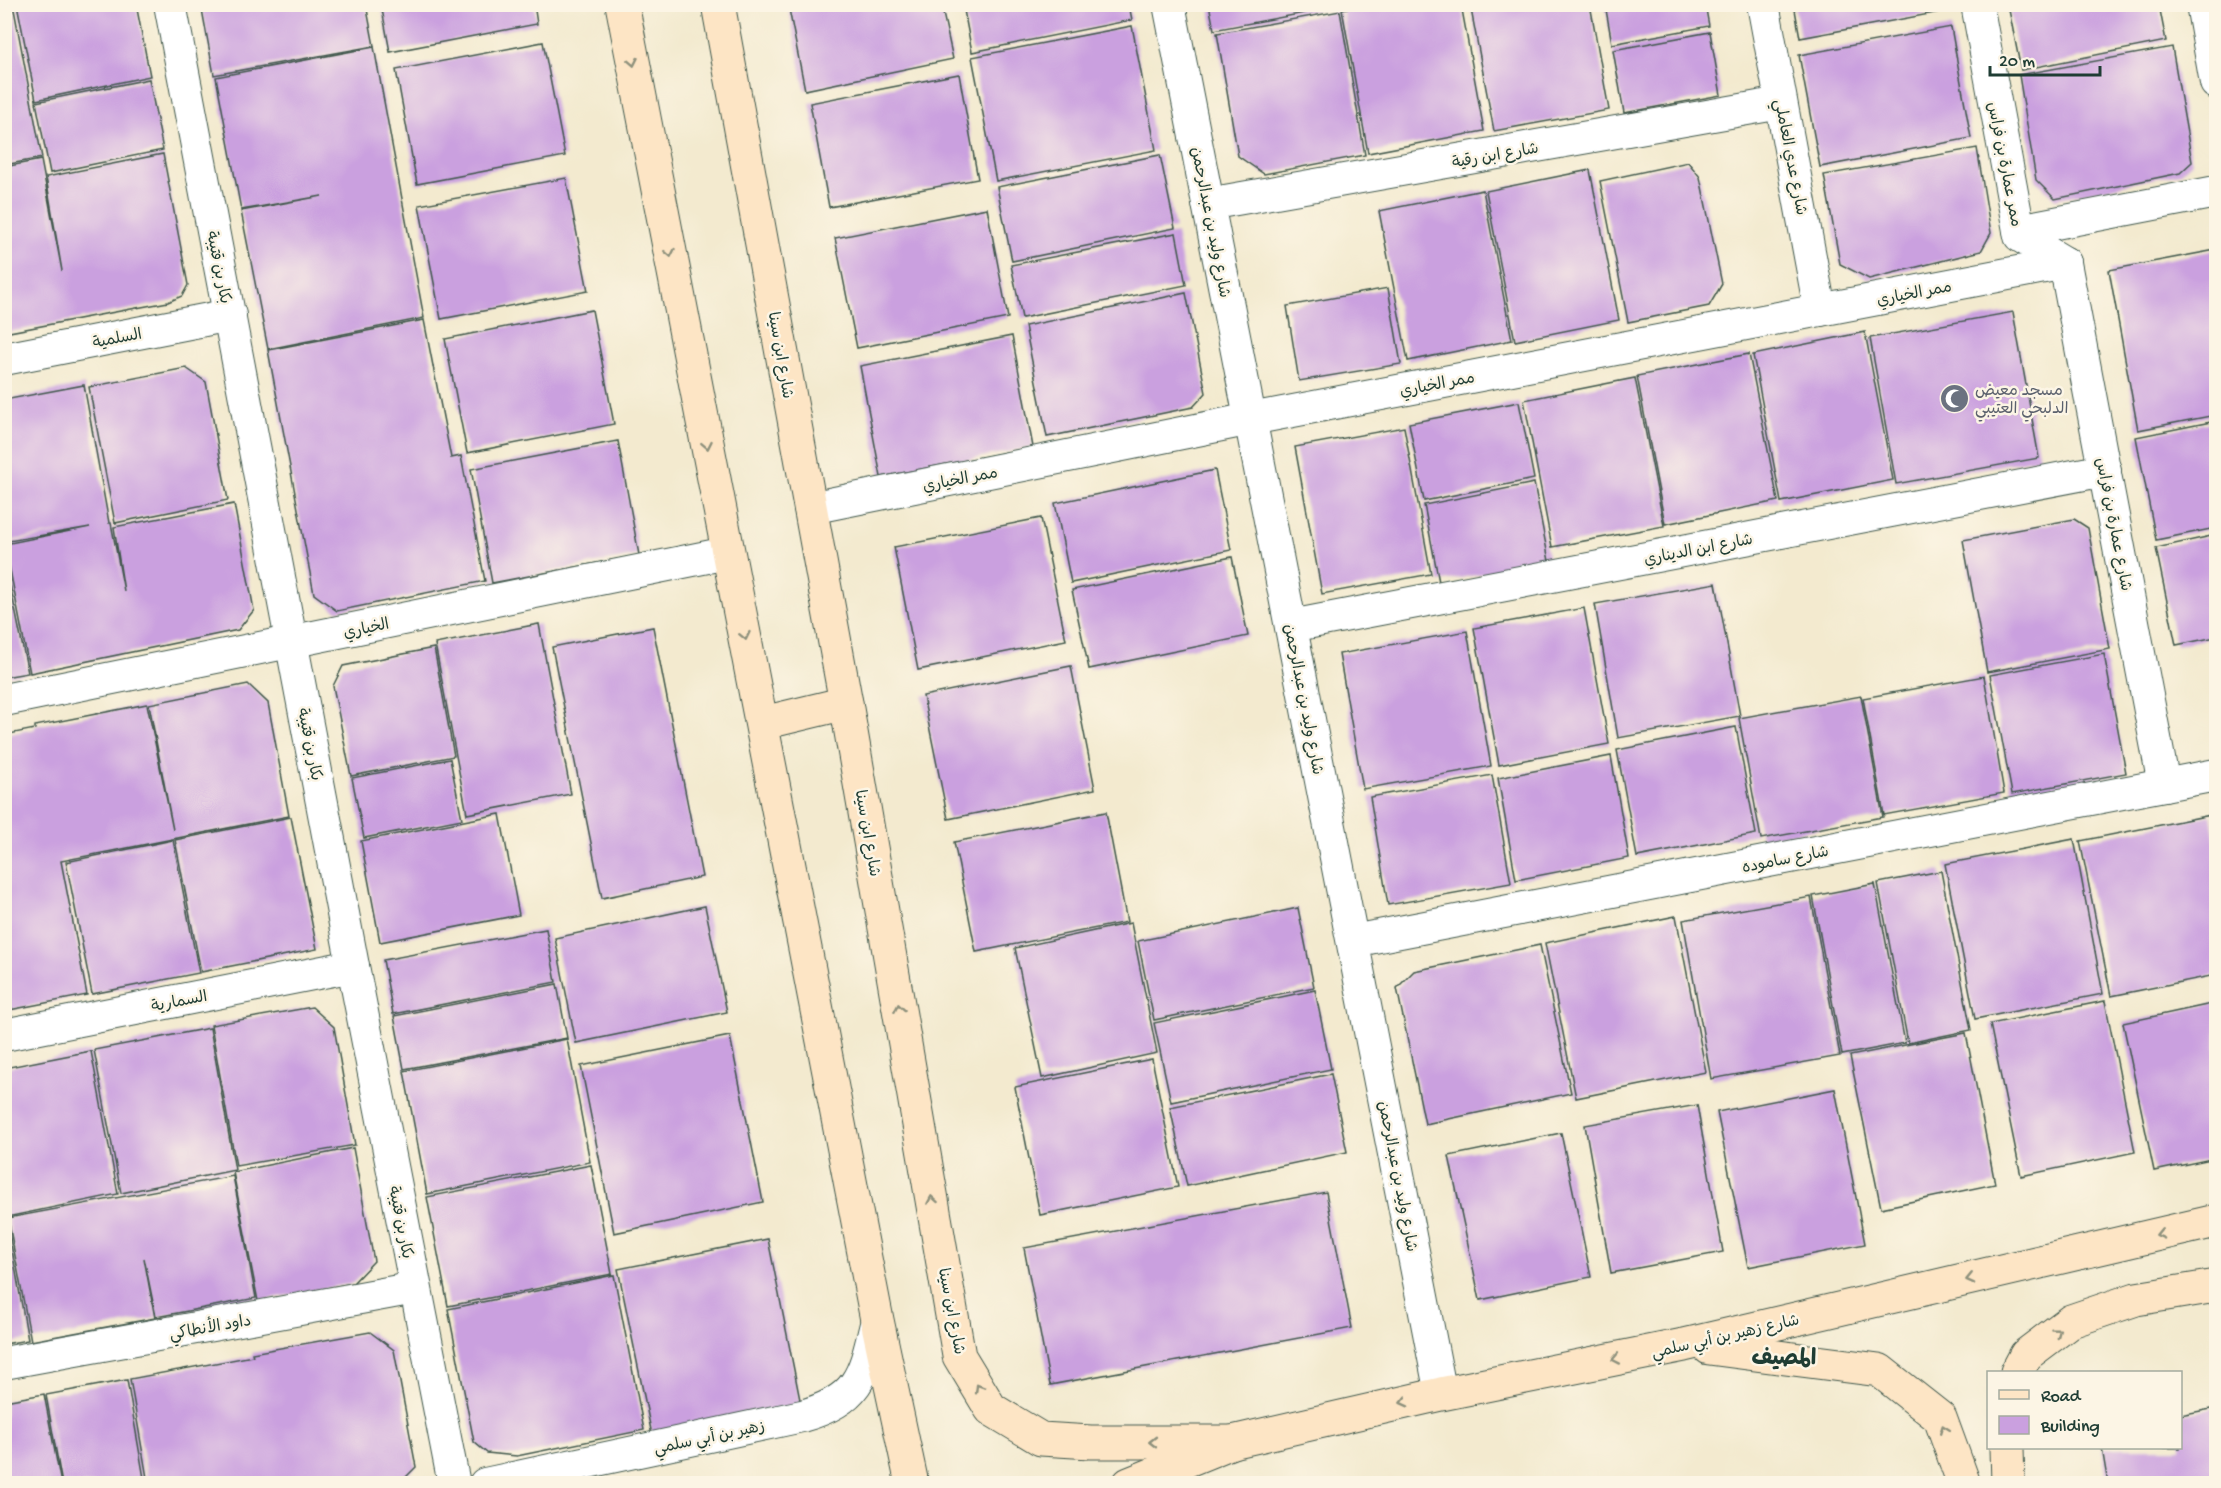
<svg xmlns="http://www.w3.org/2000/svg" width="2221" height="1488" font-family="'Gochi Hand','Playpen Sans Arabic',sans-serif">
<style>
.building{fill:#caa0df}
.lines{fill:none;stroke-linecap:round;stroke-linejoin:round}
.street-casing{stroke:#3f574b;stroke-width:34}
.secondary-casing{stroke:#3f574b;stroke-width:35}
.street{stroke:#fff;stroke-width:32}
.secondary{stroke:#fde5c5;stroke-width:33}
.oneway{stroke:#8e917c}
.labels{text-anchor:middle;stroke-width:5;stroke-linejoin:round;paint-order:stroke}
.street-label{font-size:16px;fill:#1f3d34;stroke:#fcf5e5}
.worship-label{font-size:16px;fill:#5b616d;stroke:#fcf5e5;text-anchor:start}
.district-label{font-size:22px;font-weight:bold;fill:#1f3d34;stroke:#fcf5e5}
</style>
<rect width="100%" height="100%" fill="#fcf5e5"/>
<filter id="ink" filterUnits="userSpaceOnUse"><feTurbulence type="fractalNoise" baseFrequency=".0167" numOctaves="2"/><feDisplacementMap in="SourceGraphic" scale="12" xChannelSelector="R" yChannelSelector="G"/><feConvolveMatrix kernelMatrix="1 2 1 2 8 2 1 2 1" color-interpolation-filters="sRGB"/></filter>
<filter id="wash" filterUnits="userSpaceOnUse"><feTurbulence type="fractalNoise" baseFrequency=".008" numOctaves="4" result="noise"/><feDisplacementMap in="SourceGraphic" scale="24" xChannelSelector="R" yChannelSelector="G"/><feGaussianBlur stdDeviation="1.35" result="paint"/><feColorMatrix in="noise" values="0 0 0 0 0 0 0 0 0 0 0 0 0 0 0 0 0 1.4 0 .05"/><feComposite in="paint" operator="in"/></filter>
<g filter="url(#wash)">
<rect width="100%" height="100%" fill="#f3eacf"/>
<g id="blocks">
<g class="building">
<polygon points="4,4 13,4 42,158 4,165"/>
<polygon points="17,4 136,4 150,76 36,100"/>
<polygon points="201,4 366,4 374,46 214,75"/>
<polygon points="381,4 534,4 537,24 390,52"/>
<polygon points="788,4 941,4 953,59 805,90"/>
<polygon points="1209,4 1336,4 1337,7 1214,30"/>
<polygon points="1367,4 1461,4 1484,131 1368,153 1342,9"/>
<polygon points="1470,4 1590,4 1609,110 1494,131"/>
<polygon points="1605,4 1705,4 1709,26 1612,44"/>
<polygon points="1794,4 1950,4 1951,10 1800,38"/>
<polygon points="963,5 1129,5 1132,20 972,52"/>
<polygon points="2008,5 2159,5 2166,41 2021,70"/>
<polygon points="1340,11 1365,155 1264,174 1238,156 1217,33"/>
<polygon points="1132,26 1156,150 996,181 972,57"/>
<polygon points="1951,27 1971,138 1820,167 1799,55"/>
<polygon points="1710,32 1721,95 1624,113 1613,50"/>
<polygon points="543,42 565,156 417,184 396,70"/>
<polygon points="374,47 424,318 268,349 241,211 322,196 241,210 216,77"/>
<polygon points="2172,47 2192,162 2180,173 2055,199 2036,180 2019,75"/>
<polygon points="959,74 978,179 829,207 810,103"/>
<polygon points="149,79 163,150 50,173 36,102"/>
<polygon points="1977,148 1991,233 1981,251 1869,279 1840,264 1824,175"/>
<polygon points="163,154 188,285 182,296 168,302 4,333 4,167 41,160 62,271 46,177"/>
<polygon points="1160,155 1175,228 1012,261 997,187"/>
<polygon points="1688,162 1700,177 1722,284 1709,306 1628,322 1600,181"/>
<polygon points="1590,170 1619,320 1515,341 1486,191"/>
<polygon points="566,178 588,291 441,319 419,205"/>
<polygon points="1483,190 1512,340 1408,361 1379,211"/>
<polygon points="987,208 1008,318 857,348 835,238"/>
<polygon points="1176,233 1186,285 1022,318 1011,265"/>
<polygon points="2216,250 2216,415 2138,430 2109,270"/>
<polygon points="1388,288 1401,364 1299,381 1287,306"/>
<polygon points="1186,293 1206,393 1193,407 1047,437 1025,326"/>
<polygon points="592,310 614,424 467,453 445,339"/>
<polygon points="2013,312 2039,458 1896,484 1870,338"/>
<polygon points="424,320 451,458 461,456 485,581 337,611 314,594 268,350"/>
<polygon points="1865,332 1893,480 1781,502 1753,355"/>
<polygon points="1012,336 1033,447 881,477 860,366"/>
<polygon points="1749,354 1778,501 1665,524 1637,376"/>
<polygon points="186,368 206,382 228,500 115,523 89,387"/>
<polygon points="1635,378 1664,526 1552,547 1524,400"/>
<polygon points="84,385 109,523 111,523 124,591 114,527 234,504 254,610 238,630 30,673 5,544 90,527 9,541 4,513 4,400"/>
<polygon points="1519,402 1534,479 1424,501 1409,423"/>
<polygon points="2216,421 2216,528 2156,540 2136,437"/>
<polygon points="1404,427 1431,574 1322,594 1295,447"/>
<polygon points="618,441 639,555 492,583 471,469"/>
<polygon points="1215,470 1231,550 1071,583 1055,503"/>
<polygon points="1534,483 1549,561 1439,582 1424,505"/>
<polygon points="1041,518 1066,640 918,670 894,547"/>
<polygon points="2074,519 2088,528 2110,649 1987,672 1963,540"/>
<polygon points="2216,535 2216,637 2176,645 2156,548"/>
<polygon points="4,555 28,673 4,677"/>
<polygon points="1232,557 1248,636 1089,669 1072,590"/>
<polygon points="1716,583 1740,716 1618,738 1595,604"/>
<polygon points="1584,608 1609,744 1499,765 1474,628"/>
<polygon points="539,624 571,794 467,814 435,644"/>
<polygon points="653,627 702,877 602,898 552,647"/>
<polygon points="1467,631 1491,766 1363,789 1339,654"/>
<polygon points="434,648 454,756 351,776 333,686 343,666"/>
<polygon points="2104,654 2126,773 2012,794 1990,675"/>
<polygon points="1071,666 1095,789 948,819 923,696"/>
<polygon points="1984,676 2004,793 1884,815 1863,698"/>
<polygon points="248,684 268,703 289,816 61,861 87,995 4,1011 4,735 35,729 35,726 147,704 173,830 149,704"/>
<polygon points="1861,696 1883,817 1761,839 1739,718"/>
<polygon points="1736,727 1756,834 1637,857 1617,750"/>
<polygon points="1611,756 1629,858 1516,880 1498,778"/>
<polygon points="450,759 462,819 364,838 352,778"/>
<polygon points="1492,775 1511,883 1388,905 1370,797"/>
<polygon points="1106,812 1127,922 976,952 954,842"/>
<polygon points="500,814 519,915 380,942 361,841"/>
<polygon points="2211,815 2216,847 2216,975 2111,996 2080,841"/>
<polygon points="291,817 317,949 201,972 175,840"/>
<polygon points="2074,839 2103,994 1975,1019 1945,864"/>
<polygon points="173,840 199,973 92,994 66,862"/>
<polygon points="1941,871 1971,1030 1908,1043 1878,883"/>
<polygon points="1875,884 1905,1043 1842,1055 1813,896"/>
<polygon points="1811,897 1840,1056 1711,1079 1683,920"/>
<polygon points="705,906 727,1012 576,1043 555,938"/>
<polygon points="1298,908 1314,987 1154,1020 1138,941"/>
<polygon points="1676,916 1706,1072 1576,1098 1545,943"/>
<polygon points="1131,923 1157,1053 1042,1078 1015,948"/>
<polygon points="546,929 556,982 393,1014 383,960"/>
<polygon points="1540,945 1571,1093 1425,1124 1397,988 1414,971"/>
<polygon points="557,984 567,1038 404,1069 394,1016"/>
<polygon points="1315,990 1331,1069 1171,1102 1154,1023"/>
<polygon points="2105,1001 2135,1152 2021,1176 1990,1024"/>
<polygon points="2216,1003 2216,1158 2154,1171 2123,1023"/>
<polygon points="312,1007 334,1027 355,1145 236,1166 211,1025"/>
<polygon points="210,1028 235,1170 121,1193 94,1050"/>
<polygon points="1966,1033 1995,1184 1881,1208 1850,1056"/>
<polygon points="730,1036 763,1202 614,1233 581,1066"/>
<polygon points="567,1039 590,1162 427,1194 404,1071"/>
<polygon points="91,1051 118,1194 7,1217 4,1214 4,1068"/>
<polygon points="1152,1059 1178,1187 1040,1215 1015,1087"/>
<polygon points="1331,1074 1347,1152 1187,1186 1170,1107"/>
<polygon points="1835,1089 1865,1244 1748,1267 1717,1112"/>
<polygon points="1697,1105 1723,1252 1611,1273 1585,1125"/>
<polygon points="1561,1133 1591,1277 1480,1300 1449,1156"/>
<polygon points="353,1148 374,1261 353,1283 258,1301 233,1172"/>
<polygon points="591,1165 612,1274 448,1306 427,1197"/>
<polygon points="233,1176 256,1298 156,1317 144,1258 155,1318 31,1341 8,1218"/>
<polygon points="1326,1192 1352,1328 1050,1385 1024,1248"/>
<polygon points="6,1216 28,1340 4,1344 4,1217"/>
<polygon points="768,1239 801,1405 652,1435 618,1269"/>
<polygon points="614,1275 644,1430 517,1456 487,1453 474,1442 448,1309"/>
<polygon points="370,1332 394,1350 416,1467 399,1484 148,1484 130,1379 253,1356 252,1353"/>
<polygon points="127,1380 145,1484 62,1484 46,1395"/>
<polygon points="44,1394 61,1484 5,1484 5,1401"/>
<polygon points="2216,1408 2216,1484 2108,1484 2102,1448 2180,1448 2180,1415"/>
</g>
</g>
</g>
<g filter="url(#ink)">
<use href="#blocks" fill-opacity="0" stroke="#3f574b" stroke-width="1.5"/>
<g class="lines">
<defs>
<g id="street">
<polyline points="170,4 353,966 454,1484"/>
<polyline points="1169,4 1441,1394"/>
<polyline points="1763,4 1820,310"/>
<polyline points="1977,4 2020,236 2065,263"/>
<polyline points="2202,4 2216,83"/>
<polyline points="1208,204 1781,103"/>
<polyline points="2019,230 2216,192"/>
<polyline points="2065,263 2164,785"/>
<polyline points="4,359 230,315"/>
<polyline points="810,508 1251,419 2065,263"/>
<polyline points="1291,626 2105,470"/>
<polyline points="4,700 727,553"/>
<polyline points="1353,941 2216,775"/>
<polyline points="4,1035 353,966"/>
<polyline points="4,1363 415,1288"/>
<path d="M 485,1484 L 802,1416 C 861,1399 864,1374 877,1320"/>
</g>
<g id="secondary">
<polyline points="622,4 877,1320 912,1484"/>
<polyline points="718,4 846,703 959,1356 991,1409 1041,1439 1091,1442 1232,1442"/>
<polyline points="763,723 846,703"/>
<polyline points="1709,1348 1879,1370 1940,1418 1964,1484"/>
<polyline points="2017,1372 2026,1355 2071,1321 2136,1299 2216,1286"/>
<polyline points="2007,1448 2008,1484"/>
<polyline points="1129,1484 1232,1442 1441,1394 1684,1345 2216,1221"/>
</g>
</defs>
<use href="#street" class="street-casing"/>
<use href="#secondary" class="secondary-casing"/>
<use href="#street" class="street"/>
<use href="#secondary" class="secondary"/>
</g>
<defs><path id="oneway-chevron" d="M-2-3.5L2.5 0L-2 3.5" fill="none" stroke-width="1.6" stroke-linecap="round" stroke-linejoin="round" transform="scale(1.5)"/></defs>
<g class="oneway">
<use href="#oneway-chevron" transform="translate(633 62) rotate(79)"/>
<use href="#oneway-chevron" transform="translate(670 253) rotate(79)"/>
<use href="#oneway-chevron" transform="translate(707 445) rotate(79)"/>
<use href="#oneway-chevron" transform="translate(745 636) rotate(78)"/>
<use href="#oneway-chevron" transform="translate(899 1008) rotate(-100)"/>
<use href="#oneway-chevron" transform="translate(932 1200) rotate(-100)"/>
<use href="#oneway-chevron" transform="translate(2160 1234) rotate(167)"/>
<use href="#oneway-chevron" transform="translate(1970 1279) rotate(167)"/>
<use href="#oneway-chevron" transform="translate(2057 1332) rotate(-37)"/>
<use href="#oneway-chevron" transform="translate(1616 1359) rotate(169)"/>
<use href="#oneway-chevron" transform="translate(979 1388) rotate(-121)"/>
<use href="#oneway-chevron" transform="translate(1404 1402) rotate(167)"/>
<use href="#oneway-chevron" transform="translate(1944 1429) rotate(-111)"/>
<use href="#oneway-chevron" transform="translate(1153 1442) rotate(-180)"/>
</g>
</g>
<defs>
<symbol id="mosque-disc" viewBox="-11 -11 22 22"><circle r="9.5" fill="#6b7280" stroke="#fcf5e5"/><path d="M3.5-4.9A6 6 0 1 0 3.5 4.9A5 5 0 1 1 3.5-4.9Z" fill="#fff"/></symbol>
</defs>
<g fill-rule="evenodd">
<use href="#mosque-disc" x="1938" y="382" width="33" height="33"/>
</g>
<g class="labels">
<g class="street-label">
<text transform="translate(1495 154) rotate(-10)" y="6">شارع ابن رقية</text>
<text transform="translate(1792 157) rotate(79)" y="6">شارع عدي العاملي</text>
<text transform="translate(2006 164) rotate(79)" y="6">ممر عمارة بن فراس</text>
<text transform="translate(1212 222) rotate(79)" y="6">شارع وليد بن عبدالرحمن</text>
<text transform="translate(220 267) rotate(79)" y="6">بكار بن قتيبة</text>
<text transform="translate(1914 292) rotate(-11)" y="6">ممر الخياري</text>
<text transform="translate(117 337) rotate(-11)" y="6">السلمية</text>
<text transform="translate(782 355) rotate(80)" y="6">شارع ابن سينا</text>
<text transform="translate(1437 383) rotate(-11)" y="6">ممر الخياري</text>
<text transform="translate(960 478) rotate(-11)" y="6">ممر الخياري</text>
<text transform="translate(2115 524) rotate(79)" y="6">شارع عمارة بن فراس</text>
<text transform="translate(1698 548) rotate(-11)" y="6">شارع ابن الديناري</text>
<text transform="translate(366 627) rotate(-12)" y="6">الخياري</text>
<text transform="translate(1305 699) rotate(79)" y="6">شارع وليد بن عبدالرحمن</text>
<text transform="translate(311 744) rotate(79)" y="6">بكار بن قتيبة</text>
<text transform="translate(869 833) rotate(80)" y="6">شارع ابن سينا</text>
<text transform="translate(1785 858) rotate(-11)" y="6">شارع ساموده</text>
<text transform="translate(179 1000) rotate(-11)" y="6">السمارية</text>
<text transform="translate(1399 1176) rotate(79)" y="6">شارع وليد بن عبدالرحمن</text>
<text transform="translate(402 1222) rotate(79)" y="6">بكار بن قتيبة</text>
<text transform="translate(953 1311) rotate(79)" y="6">شارع ابن سينا</text>
<text transform="translate(210 1326) rotate(-10)" y="6">داود الأنطاكي</text>
<text transform="translate(1725 1335) rotate(-13)" y="6">شارع زهير بن أبي سلمي</text>
<text transform="translate(709 1436) rotate(-12)" y="6">زهير بن أبي سلمي</text>
</g>
<g class="worship-label">
<text x="1975" y="395">مسجد معيض<tspan x="1975" dy="18">الدلبحي العتيبي</tspan></text>
</g>
<g class="district-label">
<text x="1784" y="1364">المصيف</text>
</g>
</g>
<rect width="2221" height="1488" fill="none" stroke="#fcf5e5" stroke-width="24"/>
<rect x="1987" y="1371" width="195" height="78" fill="#fcf5e5" stroke="#a4ab9e" stroke-width="1.5"/>
<rect x="1999" y="1390" width="30" height="9" fill="#fde5c5" stroke="#a4ab9e" stroke-width="1.5"/>
<text x="2041" y="1401" font-size="18" fill="#1f3d34">Road</text>
<rect x="1999" y="1416" width="30" height="18" fill="#caa0df" stroke="#a4ab9e" stroke-width="1.5"/>
<text x="2041" y="1431" font-size="18" fill="#1f3d34">Building</text>
<path d="M1990 66v9h110v-9" fill="none" stroke="#1f3d34" stroke-width="3"/>
<text x="1999" y="66" font-size="18" fill="#1f3d34" stroke="#fcf5e5" stroke-width="4.5" paint-order="stroke">20 m</text>
</svg>
